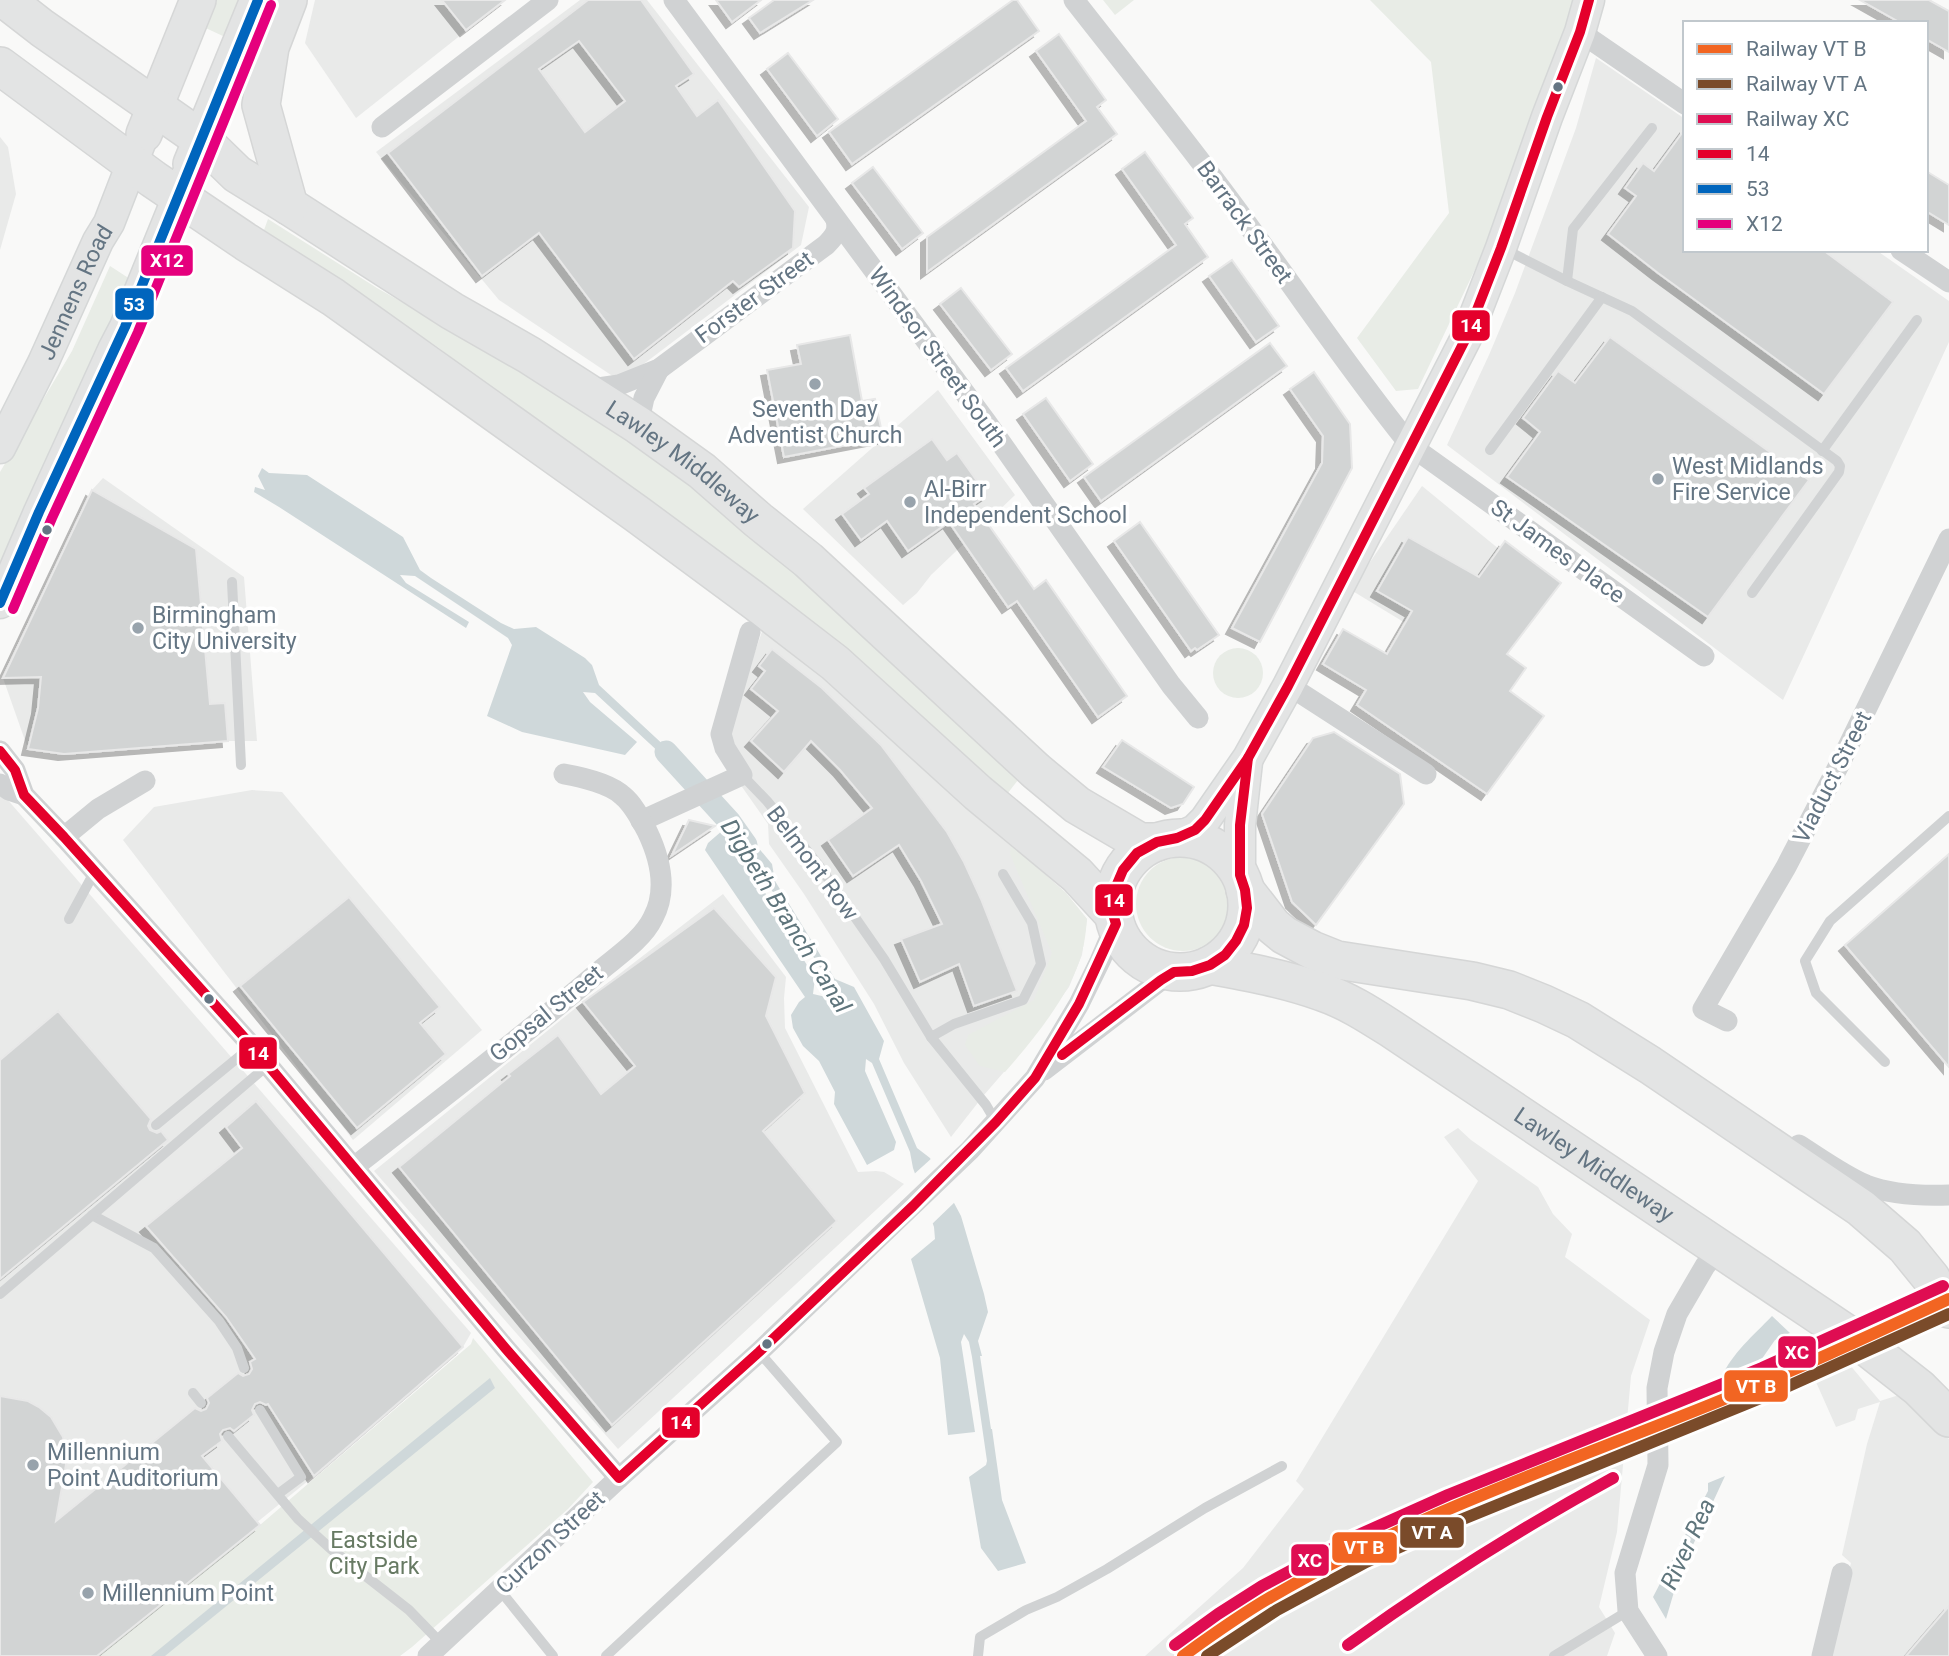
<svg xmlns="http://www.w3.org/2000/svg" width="1949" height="1656" font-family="Roboto,sans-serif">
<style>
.built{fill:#e9eae9}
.green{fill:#e8ece6}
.water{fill:#cfd8da;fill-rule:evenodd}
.pier{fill:#f9f9f8}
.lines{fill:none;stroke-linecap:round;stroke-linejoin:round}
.canal{stroke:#cfd8da;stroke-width:23}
.building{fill:#d2d4d4;stroke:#e8e8e8;stroke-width:2;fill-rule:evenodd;filter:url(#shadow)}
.secondary-casing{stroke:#d5d7d7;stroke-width:33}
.primary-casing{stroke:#d6d7d7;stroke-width:38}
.trunk-casing{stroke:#d5d6d6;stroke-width:40}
.service{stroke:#d0d2d3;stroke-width:10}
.minor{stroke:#d0d2d3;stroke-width:21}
.secondary{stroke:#e3e4e4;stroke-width:30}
.primary{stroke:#e3e4e4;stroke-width:35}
.trunk{stroke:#e3e4e4;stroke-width:37}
.rail{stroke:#c6c8c8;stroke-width:5;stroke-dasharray:10 5;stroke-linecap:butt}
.bus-1-casing{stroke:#fff;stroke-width:16}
.bus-2-casing{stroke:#fff;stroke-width:16}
.bus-3-casing{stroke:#fff;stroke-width:16}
.bus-1{stroke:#e4002b;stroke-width:10}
.bus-2{stroke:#0065bd;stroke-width:10}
.bus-3{stroke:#e5007d;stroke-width:10}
.rail-1-casing{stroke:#fff;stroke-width:18}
.rail-2-casing{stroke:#fff;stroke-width:18}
.rail-3-casing{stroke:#fff;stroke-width:18}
.rail-1{stroke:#f26522;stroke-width:12}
.rail-2{stroke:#7a4b2a;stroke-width:12}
.rail-3{stroke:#df0d52;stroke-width:12}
.bus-dot{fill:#647583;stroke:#fff;stroke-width:2.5}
.poi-dot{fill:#98a3ac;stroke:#fff;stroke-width:2.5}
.labels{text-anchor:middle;stroke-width:7;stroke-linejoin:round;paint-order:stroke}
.street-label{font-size:23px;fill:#647583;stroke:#fff}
.poi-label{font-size:23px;fill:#647583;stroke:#fff;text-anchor:start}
.park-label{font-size:23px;fill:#677a63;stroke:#fff}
.water-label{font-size:24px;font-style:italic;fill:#5f757c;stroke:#fff}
.line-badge{stroke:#fff;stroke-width:2.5}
.badge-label{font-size:19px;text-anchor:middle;font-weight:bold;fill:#fff}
</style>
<defs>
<filter id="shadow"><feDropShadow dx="-6" dy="6" stdDeviation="0" flood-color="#0004"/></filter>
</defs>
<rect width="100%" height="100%" fill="#f9f9f8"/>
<g class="built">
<polygon points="315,0 505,0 356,118 305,43"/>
<polygon points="580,0 647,0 809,207 801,245 641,366 614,377 499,300 376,152"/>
<polygon points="1596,58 1685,119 1685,250 1876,250 1949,301 1949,342 1783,700 1447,445 1489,355 1515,293 1576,128"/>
<polygon points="0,137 8,147 16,194 0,250"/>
<polygon points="938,390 1015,495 931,575 917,593 903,605 803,509"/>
<polygon points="103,478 244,577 257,741 228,741 28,749 3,678 92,490"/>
<polygon points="1422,486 1505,554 1448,649 1351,590"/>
<polygon points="764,626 1066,893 1087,919 1082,955 1069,987 1023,1050 984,1095 951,1137 904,1063 874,1004 804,894 769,844 768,824 728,767 727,730"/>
<polygon points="252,790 282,792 482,1030 353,1140 123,840 154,807"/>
<polygon points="0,791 471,1333 463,1347 314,1476 92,1656 0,1656"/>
<polygon points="723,894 786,977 784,998 785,1028 858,1172 876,1171 884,1172 904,1184 618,1449 374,1171 583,1002"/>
<polygon points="1458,1128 1471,1140 1538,1187 1553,1214 1572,1234 1565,1257 1650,1320 1631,1376 1617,1532 1599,1607 1615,1633 1607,1656 1145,1656 1243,1568 1304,1489 1296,1481 1478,1181 1444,1137"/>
<polygon points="1820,1337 1826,1347 1834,1346 1880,1401 1899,1395 1949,1439 1949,1656 1827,1656 1851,1563 1842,1555 1867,1444 1880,1402 1858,1409 1855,1420 1836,1427 1800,1346"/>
</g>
<g class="green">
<polygon points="205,0 240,0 225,37 195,23"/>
<polygon points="1103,0 1134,0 1115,15"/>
<polygon points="1370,0 1573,0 1541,111 1490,238 1418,389 1396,391 1357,338 1449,213 1431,62"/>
<polygon points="268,219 377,288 549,385 657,459 749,531 877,642 1018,780 1004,798 439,348 264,230"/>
<polygon points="110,266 130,279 92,379 0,571 0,472 72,351"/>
<circle cx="1238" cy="673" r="25"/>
<path d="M 1011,845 L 1066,893 L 1087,919 C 1086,930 1085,941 1082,952 C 1072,993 1033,1040 1005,1072 L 980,1066 L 965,1045 L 968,1035 L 1034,1000 L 1052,953 L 1010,854 Z"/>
<circle cx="1183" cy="904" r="47"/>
<polygon points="473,1338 593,1482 568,1509 412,1647 400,1656 97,1656 260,1525 471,1344"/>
</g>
<g class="water">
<polygon points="262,468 269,473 307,475 403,537 420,570 431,578 501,623 514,629 536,627 585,658 592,665 599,685 669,750 691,773 681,775 663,756 595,693 583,692 590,702 637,742 625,755 522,732 487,716 512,645 508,638 415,576 400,575 406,583 469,622 466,628 279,507 254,492 255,487 265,490 258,476"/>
<path d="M 735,820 L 772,864 L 775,881 L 835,979 L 854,987 L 884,1041 L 879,1059 L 917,1148 L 930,1158 L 961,1216 L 984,1294 L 988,1312 L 978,1341 L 982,1356 L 980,1356 L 991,1429 L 992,1429 L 1002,1500 L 1026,1563 L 998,1571 L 981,1548 L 969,1477 L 986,1465 L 987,1461 L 972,1357 L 969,1342 L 964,1334 L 961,1342 L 975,1432 L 948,1435 L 940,1358 L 911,1259 L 935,1239 L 934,1227 L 913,1168 L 910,1152 L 872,1063 L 866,1059 L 865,1071 L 896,1142 L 894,1150 L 867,1165 L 834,1104 L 835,1092 L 819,1061 L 803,1046 L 793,1028 L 791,1015 L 799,1002 L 805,997 L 705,850 L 708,843 L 723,830 L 723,823 ZM 765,886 L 771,889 L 821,969 L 828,984 L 826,997 L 813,994 L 815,978 L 766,899 Z"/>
<path d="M 1772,1316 L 1790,1333 L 1775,1340 L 1759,1363 L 1721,1378 C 1733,1352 1753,1336 1772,1316 Z"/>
<polygon points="490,1378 495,1388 165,1656 151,1656"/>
<polygon points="1725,1476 1679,1575 1666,1619 1653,1597 1708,1491 1708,1483"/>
</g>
<polygon class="pier" points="933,1157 957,1200 930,1226 912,1176"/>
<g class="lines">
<polyline class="canal" points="666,752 729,821 746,845"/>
</g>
<g class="building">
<polygon points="442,0 505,0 466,30"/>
<path d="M 588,0 L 641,0 L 694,74 L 676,86 L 697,116 L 718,100 L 795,211 L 793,248 L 739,287 L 733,281 L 634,359 L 539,233 L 482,276 L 388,153 ZM 579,41 L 625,101 L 585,132 L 539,69 Z"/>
<polygon points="716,0 761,0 732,22"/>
<polygon points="774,0 813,0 760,33 749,18"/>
<polygon points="1013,0 1017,0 1039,31 852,164 829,132"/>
<polygon points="1860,0 1929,0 1949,11 1949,52 1926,39 1926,23 1901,23"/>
<polygon points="1059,34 1106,100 1097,107 1117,134 927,272 927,237 1086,121 1036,51"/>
<polygon points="788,53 838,119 817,136 767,69"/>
<polygon points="1685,129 1685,250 1823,250 1893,302 1824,394 1658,273 1608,234 1636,196 1625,188 1643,163 1654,171"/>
<polygon points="1145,152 1193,218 1185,224 1208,257 1023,391 1006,368 1176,245 1122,169"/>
<polygon points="873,167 923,233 902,249 852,183"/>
<polygon points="1926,171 1949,185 1949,225 1926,211"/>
<polygon points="1232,260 1279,326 1256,342 1209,276"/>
<polygon points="961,288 1012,354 991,370 940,304"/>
<polygon points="850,335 862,401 875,399 883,438 784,457 767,370 801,364 797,345"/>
<polygon points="1610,337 1809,480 1708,617 1507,477 1540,432 1523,418 1558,371 1575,383"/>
<polygon points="1270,343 1287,366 1101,501 1084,477"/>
<polygon points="1314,372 1350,424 1352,468 1260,642 1232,628 1322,463 1323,436 1290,389"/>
<polygon points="1046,398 1093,464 1070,481 1023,414"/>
<polygon points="932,439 947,460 957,453 987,495 974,504 1034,589 1046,580 1127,696 1098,717 1017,601 1008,607 949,522 908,551 887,521 861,540 842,514 869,494 864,488"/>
<polygon points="92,490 196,549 210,704 225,703 228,741 64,754 28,749 38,708 41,677 3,678"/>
<polygon points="1140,522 1219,635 1197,650 1195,648 1191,651 1114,541"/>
<polygon points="1408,537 1479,577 1505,541 1561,583 1507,654 1526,668 1510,691 1544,716 1487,794 1357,705 1366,690 1323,664 1343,629 1387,654 1412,611 1377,591"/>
<polygon points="772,649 822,688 881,745 947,832 964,862 981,899 1017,991 974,1006 959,964 920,982 901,939 942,924 921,881 899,845 853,876 828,840 872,808 840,770 811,741 784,772 751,741 778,711 751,689 765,671 759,666"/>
<polygon points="1334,732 1400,774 1404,804 1316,925 1292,902 1262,814 1313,738"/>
<polygon points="1122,740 1194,787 1183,804 1171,808 1103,767"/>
<polygon points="689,820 715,826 672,855"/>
<polygon points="1949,854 1949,1067 1845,945"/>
<polygon points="349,897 440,1007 420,1023 446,1054 357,1128 240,986"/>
<polygon points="714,908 776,977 766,1016 805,1093 763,1131 837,1221 612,1425 399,1167 510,1076 508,1074 558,1035 601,1094 635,1066 583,1002"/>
<polygon points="58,1011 151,1119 148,1126 150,1130 157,1133 161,1131 168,1140 0,1279 0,1060"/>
<polygon points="256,1101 463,1347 314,1476 268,1404 266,1405 260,1402 255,1404 252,1410 254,1415 234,1431 230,1428 223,1430 220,1434 222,1441 202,1456 260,1525 97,1656 0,1656 0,1396 28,1401 39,1407 51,1417 63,1437 67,1459 56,1521 195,1408 201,1411 206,1409 209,1403 207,1398 238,1373 243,1376 249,1374 252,1369 250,1362 255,1359 226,1317 146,1226 242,1148 226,1127"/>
<polygon points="1949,1606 1949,1656 1906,1656"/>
</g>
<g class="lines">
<defs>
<g id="secondary">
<path id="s1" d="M 0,448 L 43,363 L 98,241 L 109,223 L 140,143"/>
<polyline points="0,603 39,512 113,350 125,327 186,177"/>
<polyline points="1177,838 1195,830 1205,820 1248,758 1288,686 1466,338 1501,248 1547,117 1580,32 1589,0"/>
<polyline points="1240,875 1240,825 1247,762"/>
</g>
<g id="primary">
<polyline points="144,134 198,0"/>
<polyline points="191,164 258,0"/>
</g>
<g id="trunk">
<path id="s2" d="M 6,0 L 42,28 L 201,139 L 237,174 L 289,206 L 452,311 L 529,355 L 638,425 L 702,471 L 758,520 L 808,560 L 1036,771 L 1077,805 L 1140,842 L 1157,842"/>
<polyline points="288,0 270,47 261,105 289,206"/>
<polyline points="0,66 153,179 246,242 333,297 637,514 756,602 835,663 978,793 1077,875 1113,914"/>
<circle cx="1180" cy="905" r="67"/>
<polyline points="1245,890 1273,926 1284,935 1312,950 1337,960 1472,981 1509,990 1544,1004 1578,1020 1650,1065 1861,1208 1905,1246 1931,1278 1949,1309"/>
<path id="s3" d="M 1210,965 C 1248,972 1286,979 1322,992 C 1346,1000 1368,1014 1390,1028 L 1868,1348 L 1919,1388 L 1949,1418"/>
</g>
</defs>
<use href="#secondary" class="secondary-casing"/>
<use href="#primary" class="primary-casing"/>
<use href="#trunk" class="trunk-casing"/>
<g class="service">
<polyline points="1504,249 1567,281 1632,311 1837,461 1840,466 1839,472 1752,593"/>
<polyline points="1567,281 1573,229 1652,128"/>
<polyline points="1490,450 1602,297"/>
<polyline points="1822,451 1917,320"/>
<polyline points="232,582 241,765"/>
<polyline points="742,775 767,801 820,867 884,959 931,1037 986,1105 996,1122"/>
<polyline points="69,919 95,871"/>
<polyline points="931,1037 954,1024 1023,1000 1041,964 1032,923 1003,874"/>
<polyline points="1885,1062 1816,993 1805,961 1830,921 1949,816"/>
<polyline points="156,1125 252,1046"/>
<polyline points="92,1215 154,1248 219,1321 237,1348 244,1368"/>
<polyline points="0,1294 268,1065"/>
<polyline points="193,1393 201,1403"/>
<polyline points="260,1410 301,1477 278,1494"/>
<polyline points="228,1436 298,1519 331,1549 409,1610 442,1644"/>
<polyline points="499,1589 553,1656"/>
<polyline points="606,1656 837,1442 759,1352"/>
<polyline points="978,1656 980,1637 1026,1610 1057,1597 1107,1569 1205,1508 1282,1466"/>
<polyline points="1554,1656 1628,1611"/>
</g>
<g class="minor">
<polyline points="674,0 987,423 1171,685 1198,718"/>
<path d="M 1074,0 C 1134,77 1196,152 1253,232 C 1306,304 1355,377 1411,446 L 1704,656"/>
<polyline points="1580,32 1685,104"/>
<polyline points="382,127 548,0"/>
<polyline points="1901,250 1949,282"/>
<path d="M 584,390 L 619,385 L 659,369 L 826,245 C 834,237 839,231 836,220"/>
<polyline points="638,425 644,398 659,369"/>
<polyline points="1288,686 1302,694 1426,774"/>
<polyline points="0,751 15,770 24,795 64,837 252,1046 506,1349 619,1478"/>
<polyline points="0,784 9,790 24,795"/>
<polyline points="641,821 742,775 725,748 721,734 750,632"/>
<polyline points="64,837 98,809 145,781"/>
<polyline points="1727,1021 1703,1009 1786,867 1839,765 1949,539"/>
<polyline points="1044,1070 1161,980 1174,972"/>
<path d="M 1799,1145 C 1821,1159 1843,1175 1866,1185 C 1892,1195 1922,1196 1949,1195"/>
<path d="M 354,1167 C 435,1103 518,1041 596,974 C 614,958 642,941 653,918 C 668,890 660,858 647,831 C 641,820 634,805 623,796 C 611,784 581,777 564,774"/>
<polyline points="428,1656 619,1478 759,1352 970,1150 1035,1078 1079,1004 1100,961 1116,924"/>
<polyline points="1657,1656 1628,1611 1625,1573 1658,1465 1657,1388 1664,1352 1677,1314 1705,1266 1719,1248"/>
<polyline points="1822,1656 1842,1573"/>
</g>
<use href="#secondary" class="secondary"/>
<use href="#primary" class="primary"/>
<use href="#trunk" class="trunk"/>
<polyline class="rail" points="1469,1502 1641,1444"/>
<defs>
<g id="bus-1">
<polyline points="0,751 15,770 24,795 64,837 252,1046 506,1349 619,1478 759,1352 913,1206 996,1122 1035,1078 1079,1004 1116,924 1113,914 1114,891 1123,870 1137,853 1157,842 1177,838 1195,830 1205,820 1248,758 1288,686 1411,446 1466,338 1501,248 1547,117 1580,32 1589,0"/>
<polyline points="1062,1055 1161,980 1174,972 1192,971 1210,965 1225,955 1236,941 1244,925 1247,908 1245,890 1240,875 1240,825 1248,758"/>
</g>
<polyline id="bus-2" points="0,603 39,512 125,327 258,0"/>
<polyline id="bus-3" points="13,609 52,518 138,332 271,5"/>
</defs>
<use href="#bus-1" class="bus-1-casing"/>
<use href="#bus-2" class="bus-2-casing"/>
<use href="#bus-3" class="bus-3-casing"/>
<use href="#bus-1" class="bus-1"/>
<use href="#bus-2" class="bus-2"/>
<use href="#bus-3" class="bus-3"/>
<defs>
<path id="rail-1" d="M 1183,1656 C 1212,1635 1240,1615 1271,1597 C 1408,1517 1560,1465 1707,1406 C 1789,1373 1869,1336 1949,1299"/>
<polyline id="rail-2" points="1207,1656 1277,1610 1366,1562 1458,1521 1773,1393 1949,1314"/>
<g id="rail-3">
<polyline points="1175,1645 1218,1614 1262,1586 1354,1537 1448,1495 1762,1368 1943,1286"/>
<path d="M 1348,1645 C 1433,1584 1521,1528 1613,1478"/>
</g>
</defs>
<use href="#rail-1" class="rail-1-casing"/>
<use href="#rail-2" class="rail-2-casing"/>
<use href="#rail-3" class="rail-3-casing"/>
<use href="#rail-1" class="rail-1"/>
<use href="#rail-2" class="rail-2"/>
<use href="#rail-3" class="rail-3"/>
</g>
<g class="bus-dot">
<circle cx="1558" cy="87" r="6"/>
<circle cx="47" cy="530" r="6"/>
<circle cx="209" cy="999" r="6"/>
<circle cx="767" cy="1344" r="6"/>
</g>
<g class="poi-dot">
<circle cx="815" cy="384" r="7"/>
<circle cx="1658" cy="479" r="7"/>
<circle cx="910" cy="502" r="7"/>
<circle cx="138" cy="628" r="7"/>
<circle cx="33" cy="1465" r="7"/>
<circle cx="88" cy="1593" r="7"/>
</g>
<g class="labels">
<g class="street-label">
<text transform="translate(1245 222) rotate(54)" y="8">Barrack Street</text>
<text dy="8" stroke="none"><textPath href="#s1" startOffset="173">Jennens Road</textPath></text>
<text transform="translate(754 297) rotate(-36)" y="8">Forster Street</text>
<text transform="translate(938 357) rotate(54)" y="8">Windsor Street South</text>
<text dy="8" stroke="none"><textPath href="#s2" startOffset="821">Lawley Middleway</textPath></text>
<text transform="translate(1558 551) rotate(36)" y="8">St James Place</text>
<text transform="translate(1832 777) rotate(-63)" y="8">Viaduct Street</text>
<text transform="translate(813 863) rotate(53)" y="8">Belmont Row</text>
<text transform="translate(546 1013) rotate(-39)" y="8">Gopsal Street</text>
<text dy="8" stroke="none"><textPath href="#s3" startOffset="438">Lawley Middleway</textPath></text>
<text transform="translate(550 1542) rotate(-43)" y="8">Curzon Street</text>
</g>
<g class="poi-label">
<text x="815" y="417" text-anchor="middle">Seventh Day<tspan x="815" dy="26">Adventist Church</tspan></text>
<text x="1672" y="474">West Midlands<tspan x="1672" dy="26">Fire Service</tspan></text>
<text x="924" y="497">Al-Birr<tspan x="924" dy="26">Independent School</tspan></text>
<text x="152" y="623">Birmingham<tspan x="152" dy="26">City University</tspan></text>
<text x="47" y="1460">Millennium<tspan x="47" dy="26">Point Auditorium</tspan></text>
<text x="102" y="1601">Millennium Point</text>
</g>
<g class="park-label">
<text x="374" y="1548">Eastside<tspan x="374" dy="26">City Park</tspan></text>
</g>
<g class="water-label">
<text transform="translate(786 916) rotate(58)" y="8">Digbeth Branch Canal</text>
<text transform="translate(1688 1544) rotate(-65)" y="8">River Rea</text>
</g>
</g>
<g class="line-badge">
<rect x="140" y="244" width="54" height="33" rx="7" fill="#e5007d"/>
<rect x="114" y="287" width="41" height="34" rx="7" fill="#0065bd"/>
<rect x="1451" y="309" width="40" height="33" rx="7" fill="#e4002b"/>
<rect x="1094" y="883" width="40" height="34" rx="7" fill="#e4002b"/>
<rect x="238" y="1036" width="40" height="34" rx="7" fill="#e4002b"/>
<rect x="1777" y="1335" width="40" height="34" rx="7" fill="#df0d52"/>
<rect x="1723" y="1369" width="66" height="34" rx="7" fill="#f26522"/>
<rect x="661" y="1406" width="40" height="33" rx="7" fill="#e4002b"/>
<rect x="1399" y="1516" width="66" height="33" rx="7" fill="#7a4b2a"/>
<rect x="1331" y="1531" width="67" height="33" rx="7" fill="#f26522"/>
<rect x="1290" y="1543" width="40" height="34" rx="7" fill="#df0d52"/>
</g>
<g class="badge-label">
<text x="167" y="267">X12</text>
<text x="134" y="311">53</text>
<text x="1471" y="332">14</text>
<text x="1114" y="907">14</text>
<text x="258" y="1060">14</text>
<text x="1797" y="1359">XC</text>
<text x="1756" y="1393">VT B</text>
<text x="681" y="1429">14</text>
<text x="1432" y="1539">VT A</text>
<text x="1364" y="1554">VT B</text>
<text x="1310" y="1567">XC</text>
</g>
<rect x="1683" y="21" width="245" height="231" fill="#ffffff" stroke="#c1c8cd" stroke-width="2"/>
<rect x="1697" y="44" width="35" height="10" fill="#f26522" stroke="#c1c8cd" stroke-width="2"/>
<text x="1746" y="56" font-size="21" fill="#647583">Railway VT B</text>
<rect x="1697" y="79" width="35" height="10" fill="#7a4b2a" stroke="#c1c8cd" stroke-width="2"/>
<text x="1746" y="91" font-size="21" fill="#647583">Railway VT A</text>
<rect x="1697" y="114" width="35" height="10" fill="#df0d52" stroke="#c1c8cd" stroke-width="2"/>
<text x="1746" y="126" font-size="21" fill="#647583">Railway XC</text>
<rect x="1697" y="149" width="35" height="10" fill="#e4002b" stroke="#c1c8cd" stroke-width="2"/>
<text x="1746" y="161" font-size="21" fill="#647583">14</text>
<rect x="1697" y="184" width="35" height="10" fill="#0065bd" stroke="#c1c8cd" stroke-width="2"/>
<text x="1746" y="196" font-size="21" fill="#647583">53</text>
<rect x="1697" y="219" width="35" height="10" fill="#e5007d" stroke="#c1c8cd" stroke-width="2"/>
<text x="1746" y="231" font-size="21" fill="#647583">X12</text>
</svg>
